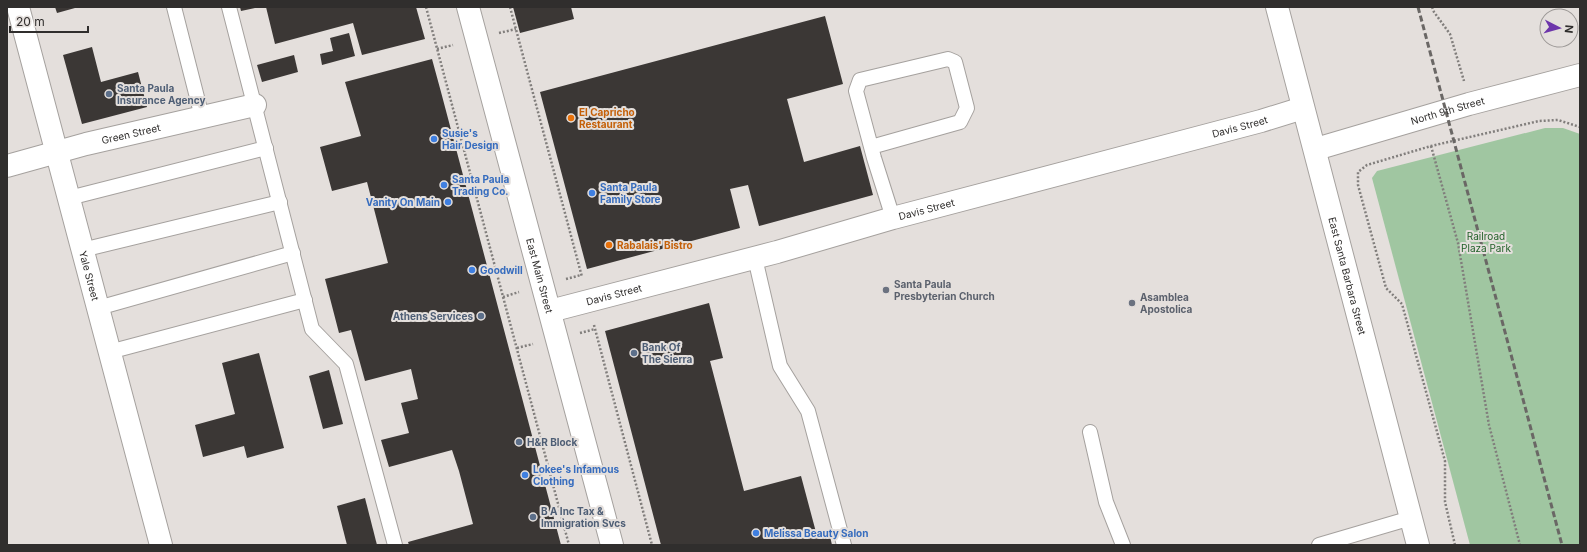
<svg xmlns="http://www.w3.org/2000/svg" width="1587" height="552" font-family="Inter,sans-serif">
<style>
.green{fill:#a0c6a1}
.building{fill:#3b3735}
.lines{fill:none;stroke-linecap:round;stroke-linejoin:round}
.service-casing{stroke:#a5a19e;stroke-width:16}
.minor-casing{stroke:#a5a19e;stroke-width:24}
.tertiary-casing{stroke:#a5a19e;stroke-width:24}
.path{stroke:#817e7c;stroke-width:2.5;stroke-dasharray:2 2;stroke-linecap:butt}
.service{stroke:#fff;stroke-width:14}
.minor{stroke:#fff;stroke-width:22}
.tertiary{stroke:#fff;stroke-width:22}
.rail{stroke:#6a6765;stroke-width:3;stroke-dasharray:6 3;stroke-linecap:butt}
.service-dot{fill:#5c6f8a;stroke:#e4dfdc;stroke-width:1.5}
.food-dot{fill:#e8710a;stroke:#e4dfdc;stroke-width:1.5}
.shop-dot{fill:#3f7fe0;stroke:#e4dfdc;stroke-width:1.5}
.worship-dot{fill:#6b7280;stroke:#e4dfdc;stroke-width:1.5}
.labels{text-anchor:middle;stroke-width:4;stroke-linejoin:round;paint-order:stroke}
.service-label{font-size:10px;font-weight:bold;fill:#4e5e75;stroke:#e4dfdc;text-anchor:start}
.street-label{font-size:10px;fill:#302e2d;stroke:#e4dfdc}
.food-label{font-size:10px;font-weight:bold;fill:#c56008;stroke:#e4dfdc;text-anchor:start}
.shop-label{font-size:10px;font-weight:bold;fill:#366cbe;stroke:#e4dfdc;text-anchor:start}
.park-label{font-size:10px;fill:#205f27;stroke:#e4dfdc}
.worship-label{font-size:10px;font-weight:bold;fill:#5b616d;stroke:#e4dfdc;text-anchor:start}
</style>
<rect width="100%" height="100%" fill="#e4dfdc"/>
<polygon class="green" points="1545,128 1563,128 1580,134 1580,545 1470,545 1372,178 1377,171"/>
<g class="building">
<polygon points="55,7 75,7 75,8 57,13"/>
<polygon points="240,7 255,7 255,8 241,11"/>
<polygon points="266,7 416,7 425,39 362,55 353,23 275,44"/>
<polygon points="513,7 571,7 574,19 520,33"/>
<polygon points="825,16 843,84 787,99 804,162 860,146 873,195 759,226 748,185 730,189 740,228 587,269 540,92"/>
<polygon points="349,33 355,56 322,65 320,54 333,51 330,38"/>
<polygon points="92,47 101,82 138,72 147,107 82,124 63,55"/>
<polygon points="294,55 298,72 262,82 257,65"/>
<polygon points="432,59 441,92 561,545 409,545 408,542 473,524 459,471 452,450 389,467 381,440 409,433 401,403 418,399 411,369 365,381 351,330 339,333 325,279 388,263 367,182 332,191 320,147 361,136 345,82"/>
<polygon points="709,303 723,358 710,361 744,491 801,476 817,536 829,532 832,545 661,545 605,331"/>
<polygon points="259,353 284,448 247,458 244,446 203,457 195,425 235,414 222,363"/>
<polygon points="329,370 343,424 323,429 309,376"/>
<polygon points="365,498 377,545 347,545 337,506"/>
</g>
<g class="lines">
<defs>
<g id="service">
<polyline points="174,7 202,117"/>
<polyline points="229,7 312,329 346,364 395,545"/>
<polyline points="871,147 960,122 967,108 955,62 948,59 860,80 856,91 874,158 893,218"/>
<polyline points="69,198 266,148"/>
<polyline points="82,250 280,202"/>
<polyline points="755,258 780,366 808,411 844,545"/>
<polyline points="98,308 293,253"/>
<polyline points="109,352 305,300"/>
<polyline points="1090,432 1106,502 1123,545"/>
<polyline points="1319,545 1411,518"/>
</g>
<g id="minor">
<path id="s1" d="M 18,7 L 161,545"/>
<path id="s2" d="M 1277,7 L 1418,545"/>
<path id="s3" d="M 1316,149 L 1469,104 L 1580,75"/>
<path id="s4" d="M 7,166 L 86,144 L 255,105"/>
<path id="s5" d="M 550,311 L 777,252 L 893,218 L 1261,121 L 1303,108"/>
</g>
<g id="tertiary">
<path id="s6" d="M 468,7 L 612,545"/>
</g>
</defs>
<use href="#service" class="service-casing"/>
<use href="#minor" class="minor-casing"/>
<use href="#tertiary" class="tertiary-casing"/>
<g class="path">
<polyline points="426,7 569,545"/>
<polyline points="510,7 582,277"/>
<polyline points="1432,7 1434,12 1450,34 1464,81"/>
<polyline points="499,33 516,29"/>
<polyline points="437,49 453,45"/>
<polyline points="1431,146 1458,243 1489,425 1520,545"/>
<polyline points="566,279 581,275"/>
<polyline points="503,297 519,292"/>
<polyline points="594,325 652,545"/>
<polyline points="580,333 595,329"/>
<polyline points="517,348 533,344"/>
<polyline points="1455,545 1445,502 1445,461 1402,304 1386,288 1358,185 1358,172 1367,165 1431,146 1539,121 1558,120 1580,127"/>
</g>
<use href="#service" class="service"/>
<use href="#minor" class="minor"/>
<use href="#tertiary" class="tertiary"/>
<polyline class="rail" points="1418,7 1562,545"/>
</g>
<g class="service-dot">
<circle cx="109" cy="94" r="4"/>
<circle cx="481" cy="316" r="4"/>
<circle cx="634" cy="353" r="4"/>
<circle cx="519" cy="442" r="4"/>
<circle cx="533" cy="517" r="4"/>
</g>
<g class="food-dot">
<circle cx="571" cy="118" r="4"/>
<circle cx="609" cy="245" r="4"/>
</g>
<g class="shop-dot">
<circle cx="434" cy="139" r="4"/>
<circle cx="444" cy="185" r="4"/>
<circle cx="592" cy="193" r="4"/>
<circle cx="448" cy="202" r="4"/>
<circle cx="472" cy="270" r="4"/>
<circle cx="525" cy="475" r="4"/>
<circle cx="756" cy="533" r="4"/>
</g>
<g class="worship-dot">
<circle cx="886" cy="290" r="4"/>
<circle cx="1132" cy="303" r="4"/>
</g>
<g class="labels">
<g class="service-label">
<text x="117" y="92">Santa Paula<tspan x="117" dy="12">Insurance Agency</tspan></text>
<text x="473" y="320" text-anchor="end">Athens Services</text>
<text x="642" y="351">Bank Of<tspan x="642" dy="12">The Sierra</tspan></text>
<text x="527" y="446">H&amp;R Block</text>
<text x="541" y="515">B A Inc Tax &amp;<tspan x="541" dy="12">Immigration Svcs</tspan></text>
</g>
<g class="street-label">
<text dy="4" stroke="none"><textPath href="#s3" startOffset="137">North 9th Street</textPath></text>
<text dy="4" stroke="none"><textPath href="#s5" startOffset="714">Davis Street</textPath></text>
<text dy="4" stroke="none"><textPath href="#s4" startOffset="128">Green Street</textPath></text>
<text dy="4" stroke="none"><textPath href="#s5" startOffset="390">Davis Street</textPath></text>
<text dy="4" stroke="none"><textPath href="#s1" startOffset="278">Yale Street</textPath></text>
<text dy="4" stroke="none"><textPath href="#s6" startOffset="278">East Main Street</textPath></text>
<text dy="4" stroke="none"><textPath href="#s2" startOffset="278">East Santa Barbara Street</textPath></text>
<text dy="4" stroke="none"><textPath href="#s5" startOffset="66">Davis Street</textPath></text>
</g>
<g class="food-label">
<text x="579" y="116">El Capricho<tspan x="579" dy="12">Restaurant</tspan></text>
<text x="617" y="249">Rabalais' Bistro</text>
</g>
<g class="shop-label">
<text x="442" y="137">Susie's<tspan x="442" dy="12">Hair Design</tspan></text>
<text x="452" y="183">Santa Paula<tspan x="452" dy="12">Trading Co.</tspan></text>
<text x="600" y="191">Santa Paula<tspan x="600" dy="12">Family Store</tspan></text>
<text x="440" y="206" text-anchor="end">Vanity On Main</text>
<text x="480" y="274">Goodwill</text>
<text x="533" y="473">Lokee's Infamous<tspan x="533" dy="12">Clothing</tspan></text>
<text x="764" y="537">Melissa Beauty Salon</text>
</g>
<g class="park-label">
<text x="1486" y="240">Railroad<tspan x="1486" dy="12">Plaza Park</tspan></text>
</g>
<g class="worship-label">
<text x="894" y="288">Santa Paula<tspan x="894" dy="12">Presbyterian Church</tspan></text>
<text x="1140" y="301">Asamblea<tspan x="1140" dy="12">Apostolica</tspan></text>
</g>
</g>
<rect width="1587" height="552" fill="none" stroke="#302e2d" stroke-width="16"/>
<g transform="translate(1559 28) rotate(96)"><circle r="19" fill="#e4dfdc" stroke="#9c9896"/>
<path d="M0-3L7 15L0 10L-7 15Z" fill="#6d35ab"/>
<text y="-6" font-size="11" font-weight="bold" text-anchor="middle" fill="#302e2d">N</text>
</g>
<path d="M10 26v6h78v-6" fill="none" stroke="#302e2d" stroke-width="2"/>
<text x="16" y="26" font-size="12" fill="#302e2d" stroke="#e4dfdc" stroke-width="3" paint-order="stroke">20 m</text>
</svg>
